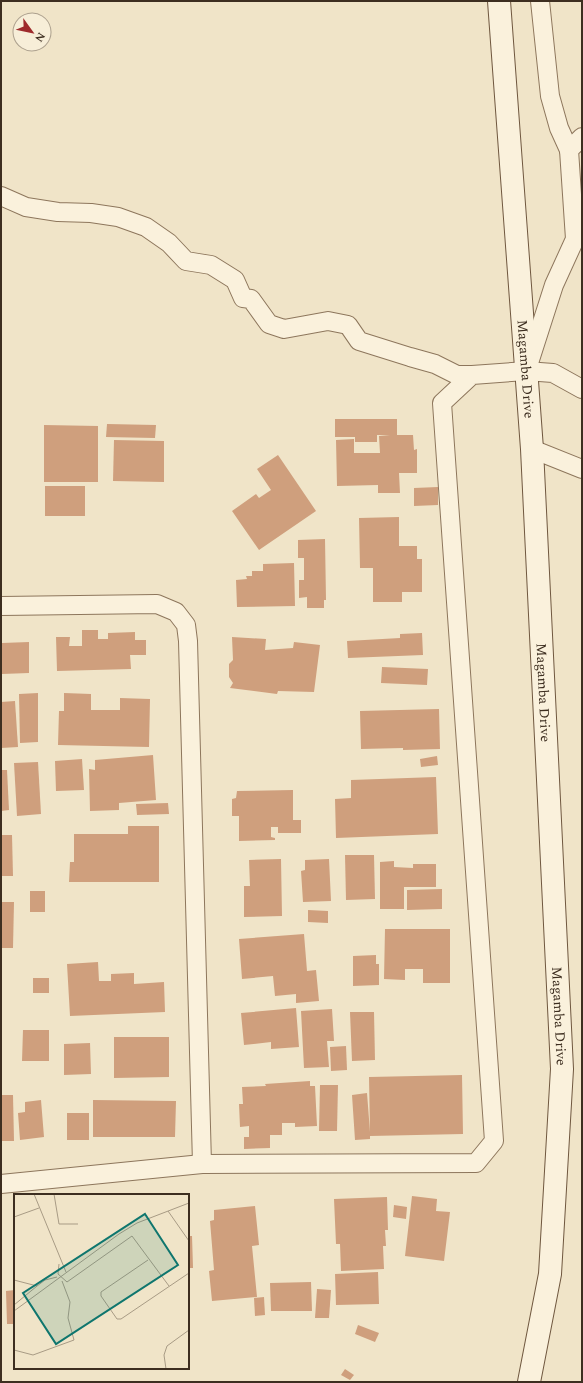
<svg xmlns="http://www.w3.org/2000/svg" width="583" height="1383" font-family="Spectral,serif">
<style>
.building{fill:#cf9f7d}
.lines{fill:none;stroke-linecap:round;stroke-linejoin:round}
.street-casing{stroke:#8d765c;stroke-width:20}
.secondary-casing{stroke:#6f573f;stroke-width:24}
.street{stroke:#faf1dc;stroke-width:18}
.secondary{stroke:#faf1dc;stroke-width:22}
.labels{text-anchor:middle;stroke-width:3.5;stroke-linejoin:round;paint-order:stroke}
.street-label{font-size:14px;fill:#3d2e20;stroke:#f7eed8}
.inset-road{fill:none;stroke:#a89b85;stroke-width:1}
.view{fill:#0f766e;fill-opacity:0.15;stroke:#0f766e;stroke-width:2}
.inset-edge{fill:none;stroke:#3d2e20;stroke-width:2}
</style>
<rect width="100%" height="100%" fill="#f0e4c8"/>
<g class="building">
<polygon points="335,419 397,419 397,435 413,435 414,450 417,449 417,473 399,473 400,493 378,493 378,485 337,486 336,440 354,439 354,453 380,453 379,436 390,435 377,435 377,442 355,442 355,437 335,437"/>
<polygon points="107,424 156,425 155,438 106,437"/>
<polygon points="44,425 98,426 98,482 44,482"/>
<polygon points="114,440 164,441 164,482 113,481"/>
<polygon points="278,455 316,511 259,550 232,511 256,494 259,498 271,490 257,469"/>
<rect x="45" y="486" width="40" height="30"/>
<polygon points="438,487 438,505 414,506 414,488"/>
<polygon points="399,517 399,546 417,546 417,559 422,559 422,592 402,592 402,602 373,602 373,568 360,568 359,518"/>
<polygon points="325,539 326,600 324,600 324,608 307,608 307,597 299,598 299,580 304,580 304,558 298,558 298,540"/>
<polygon points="294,563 295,606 237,607 236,580 247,579 246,576 252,576 252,571 263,571 263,564"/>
<polygon points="82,630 98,630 98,639 108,639 108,633 135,632 135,640 146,640 146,655 130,655 131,669 57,671 56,637 70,637 69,646 82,646"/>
<polygon points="422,633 423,655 348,658 347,641 400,638 400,634"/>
<polygon points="232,637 266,639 265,650 293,648 294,642 320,645 314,692 278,691 277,694 230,688 233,683 229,677 229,664 233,660"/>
<polygon points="29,642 29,673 2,674 2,643"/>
<polygon points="382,667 428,669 427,685 381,683"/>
<polygon points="38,693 38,742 20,743 19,694"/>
<polygon points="64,693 91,694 91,710 120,710 120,698 150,699 149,747 58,745 59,711 64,711"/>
<polygon points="15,701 18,747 1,748 1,702"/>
<polygon points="439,709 440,749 403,750 403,748 361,749 360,711"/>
<polygon points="153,755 156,800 119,803 119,810 90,811 89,769 95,770 95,760"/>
<polygon points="437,756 438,765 421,767 420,759"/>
<polygon points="82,759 84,790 56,791 55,761"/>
<polygon points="38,762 41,814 17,816 14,763"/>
<polygon points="1,770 7,770 9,810 1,811"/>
<polygon points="436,777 438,834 336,838 335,799 351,798 351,780"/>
<polygon points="293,790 293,820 301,820 301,833 278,833 278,827 271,827 271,837 275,838 275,840 239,841 239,816 232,816 232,799 236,798 237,791"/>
<polygon points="168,803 169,814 137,815 136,804"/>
<polygon points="128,826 159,826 159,882 69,882 70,862 74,862 74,834 128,834"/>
<polygon points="1,835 12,835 13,876 1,876"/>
<polygon points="345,855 374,855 375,899 346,900"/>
<polygon points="281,859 282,916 244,917 244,886 250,886 249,860"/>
<polygon points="329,859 331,901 303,902 301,871 305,870 305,860"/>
<polygon points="394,861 394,867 413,868 413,864 436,864 436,887 404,887 404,909 380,909 380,862"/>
<polygon points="442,889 442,909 407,910 407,890"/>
<rect x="30" y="891" width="15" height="21"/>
<polygon points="1,902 14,902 13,948 1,948"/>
<polygon points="308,910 328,911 328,923 308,922"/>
<polygon points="385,929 450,929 450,983 423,983 423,969 405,969 405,980 384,979"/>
<polygon points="304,934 307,971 316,970 319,1001 296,1003 296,994 275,996 273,976 242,979 239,939"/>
<polygon points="376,955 376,964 379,964 379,985 353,986 353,956"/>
<polygon points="98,962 99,981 111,981 111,974 134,973 134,984 164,982 165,1012 70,1016 67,964"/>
<rect x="33" y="978" width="16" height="15"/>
<polygon points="296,1008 299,1047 271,1049 271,1042 244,1045 241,1013"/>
<polygon points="332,1009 334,1041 327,1041 329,1067 304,1068 301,1011"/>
<polygon points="350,1012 374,1012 375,1060 352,1061"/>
<polygon points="23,1030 49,1030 49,1061 22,1061"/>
<polygon points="114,1037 169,1037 169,1077 114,1078"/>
<polygon points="90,1043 91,1074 64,1075 64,1044"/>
<polygon points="346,1046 347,1070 331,1071 330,1047"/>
<polygon points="462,1075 463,1134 370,1136 370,1139 355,1140 352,1095 367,1093 370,1132 369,1077"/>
<polygon points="310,1081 310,1086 315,1086 317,1126 295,1127 295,1123 282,1123 282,1135 270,1135 270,1148 244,1149 244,1137 249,1137 249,1126 240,1127 239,1104 243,1104 242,1087 266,1086 265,1084"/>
<polygon points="320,1085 338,1085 337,1131 319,1131"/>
<polygon points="1,1095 13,1095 14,1141 1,1141"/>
<polygon points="41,1100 44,1137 20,1140 18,1113 25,1112 25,1102"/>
<polygon points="93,1100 176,1101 175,1137 93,1137"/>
<rect x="67" y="1113" width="22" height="27"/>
<polygon points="412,1196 437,1199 436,1211 450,1212 444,1261 405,1256"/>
<polygon points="387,1197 388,1230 385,1230 386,1246 383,1246 384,1269 341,1271 340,1244 336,1244 334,1199"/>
<polygon points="394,1205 407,1207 406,1219 393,1217"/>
<polygon points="255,1206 259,1245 252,1246 257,1297 212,1301 209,1271 214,1270 210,1221 214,1220 214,1210"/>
<polygon points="188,1236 192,1236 193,1268 188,1268"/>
<polygon points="378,1272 379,1304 336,1305 335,1274"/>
<polygon points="311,1282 312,1311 271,1311 270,1283"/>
<polygon points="317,1289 331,1290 329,1318 315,1318"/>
<polygon points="15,1290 15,1324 7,1324 6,1291"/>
<polygon points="264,1297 265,1315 255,1316 254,1298"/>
<polygon points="358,1325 379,1333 375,1342 355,1334"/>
<polygon points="345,1369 354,1375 350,1380 341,1375"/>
</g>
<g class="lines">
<defs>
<g id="street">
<polyline points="540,1 550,96 559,128 569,150"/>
<polyline points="1,196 26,207 58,212 91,213 118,217 146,227 169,243 186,261 211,265 235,280 243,298 251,299 269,324 284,329 328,321 348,325 359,341 410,357 435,364 457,375 472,375"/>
<polyline points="528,366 554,285 575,239 569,150 582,137"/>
<polyline points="532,449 582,469"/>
<polyline points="1,606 157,604 176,612 186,625 188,641 202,1164"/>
<polyline points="1,1184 202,1164 476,1163 494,1141 442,403 472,375 526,371 553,373 582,389"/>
</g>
<g id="secondary">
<path id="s1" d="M 499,1 L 532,449 L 562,1069 L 550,1274 L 529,1382"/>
</g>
</defs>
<use href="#street" class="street-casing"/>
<use href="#secondary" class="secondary-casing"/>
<use href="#street" class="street"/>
<use href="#secondary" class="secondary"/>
</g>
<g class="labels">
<g class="street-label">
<text dy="5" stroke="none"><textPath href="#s1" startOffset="369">Magamba Drive</textPath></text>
<text dy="5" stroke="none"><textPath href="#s1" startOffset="693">Magamba Drive</textPath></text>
<text dy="5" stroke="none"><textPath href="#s1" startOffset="1017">Magamba Drive</textPath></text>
</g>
</g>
<g transform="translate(14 1194)">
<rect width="175" height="175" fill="#f0e4c8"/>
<path class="inset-road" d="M 20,0 L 52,78M 40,0 L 45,30 L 64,30M 154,17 L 175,47M 0,23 L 25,14M 134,66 L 87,98 L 87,102 L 103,125 L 107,125 L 175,79M 45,70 L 44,80 L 53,88 L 118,42 L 155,92M 0,86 L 23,92 L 31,86 L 43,83M 0,111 L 23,92M 0,117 L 105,40 L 123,29 L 175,9M 0,156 L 19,161 L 60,146 L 54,124 L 56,108 L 48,87M 152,175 L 150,161 L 153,152 L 175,136"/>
<path class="view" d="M 131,20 L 164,71 L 42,150 L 9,99 Z"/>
<rect width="175" height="175" class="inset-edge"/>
</g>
<rect width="583" height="1383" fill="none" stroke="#3d2e20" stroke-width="4"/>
<g transform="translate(32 32) rotate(123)"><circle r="19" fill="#f7eed8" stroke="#ada18e"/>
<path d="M0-3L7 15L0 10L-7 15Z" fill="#9e2a2b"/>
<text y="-6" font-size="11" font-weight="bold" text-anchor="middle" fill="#3d2e20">N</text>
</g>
</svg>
